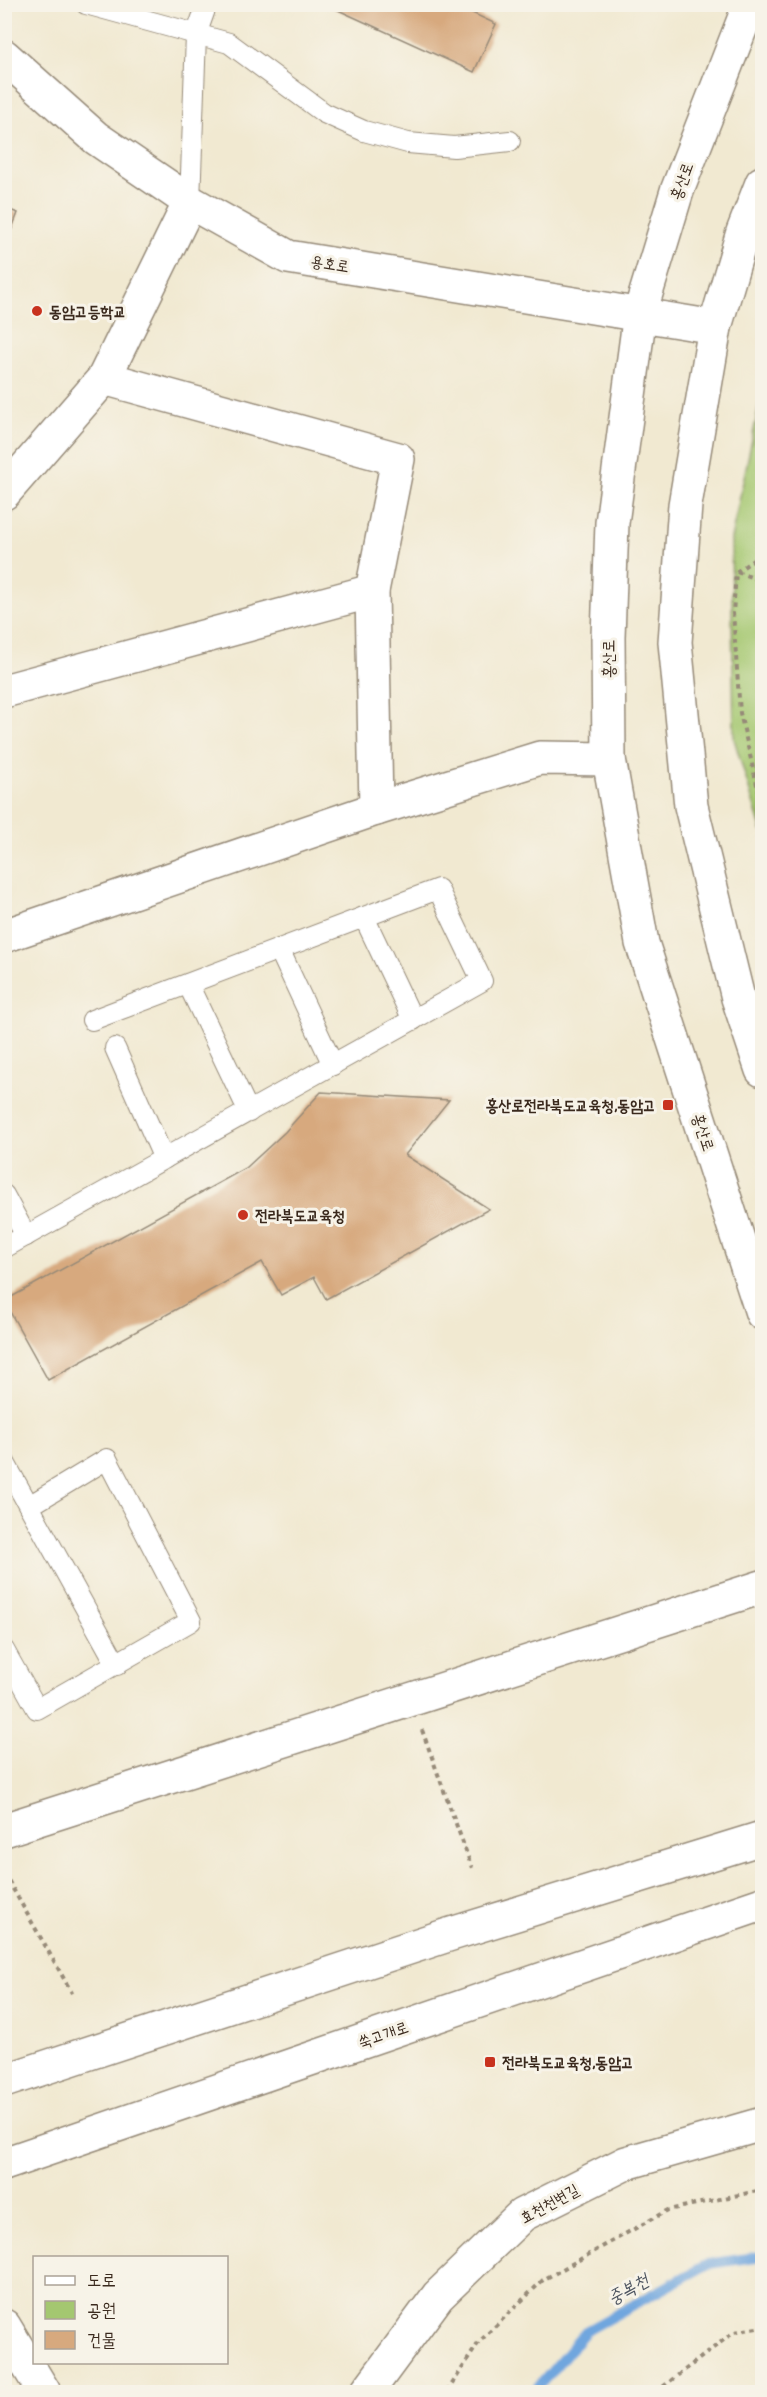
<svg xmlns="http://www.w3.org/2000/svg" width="767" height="2397" font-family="'Patrick Hand','Poor Story',sans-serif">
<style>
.green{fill:#a4c770;stroke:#707847;stroke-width:1.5}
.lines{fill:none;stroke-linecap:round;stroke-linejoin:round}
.stream{stroke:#70a6de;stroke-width:10}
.building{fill:#d7a97e}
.lane-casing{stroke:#968a78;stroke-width:22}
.street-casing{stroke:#968a78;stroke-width:36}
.secondary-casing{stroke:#968a78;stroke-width:36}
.path{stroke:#968a78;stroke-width:4;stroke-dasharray:4.5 4.5;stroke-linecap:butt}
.lane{stroke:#fff;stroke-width:20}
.street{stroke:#fff;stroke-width:33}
.secondary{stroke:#fff;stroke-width:33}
.poi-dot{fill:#c8321e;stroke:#f7f3e8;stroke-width:2}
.labels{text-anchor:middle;stroke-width:6;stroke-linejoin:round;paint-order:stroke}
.street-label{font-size:16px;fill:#3b2a1e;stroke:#f7f3e8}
.poi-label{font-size:16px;font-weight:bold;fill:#3b2a1e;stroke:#f7f3e8;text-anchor:start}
.water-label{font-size:18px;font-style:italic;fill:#4e5561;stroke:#f7f3e8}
</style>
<rect width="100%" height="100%" fill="#f7f3e8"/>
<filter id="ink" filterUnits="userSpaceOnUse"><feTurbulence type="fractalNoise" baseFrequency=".0167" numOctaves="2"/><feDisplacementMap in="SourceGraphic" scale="12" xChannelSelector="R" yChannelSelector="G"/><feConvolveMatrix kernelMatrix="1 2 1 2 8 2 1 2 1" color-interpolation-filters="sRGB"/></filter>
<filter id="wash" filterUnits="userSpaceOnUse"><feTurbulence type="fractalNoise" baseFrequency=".008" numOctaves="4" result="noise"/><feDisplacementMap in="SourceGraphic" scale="24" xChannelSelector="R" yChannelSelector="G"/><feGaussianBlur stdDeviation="1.35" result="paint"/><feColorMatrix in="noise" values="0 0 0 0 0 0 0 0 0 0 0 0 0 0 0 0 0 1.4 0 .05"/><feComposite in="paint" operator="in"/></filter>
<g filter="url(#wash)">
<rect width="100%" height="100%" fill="#f1e9d1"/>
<polygon class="green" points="762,392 762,832 734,739 731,539"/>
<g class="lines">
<polyline class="stream" points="534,2392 586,2331 708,2264 762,2256"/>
</g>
<g id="blocks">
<g class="building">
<polygon points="325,4 453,4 496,24 474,72"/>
<polygon points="4,208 18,213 5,246 4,246"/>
<polygon points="321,1092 449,1100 405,1155 489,1209 326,1299 314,1277 281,1295 262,1262 48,1380 4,1301 246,1168 285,1132"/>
</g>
</g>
</g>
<g filter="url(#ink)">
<use href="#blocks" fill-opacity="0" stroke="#968a78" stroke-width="1.5"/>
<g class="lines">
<defs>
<g id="lane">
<polyline points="86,4 229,43 324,113 364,131 408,143 454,147 510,141"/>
<polyline points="190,202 196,35 207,4"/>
<polyline points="364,917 413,1020"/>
<polyline points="279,949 333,1065"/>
<polyline points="188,984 249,1112"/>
<polyline points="115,1048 164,1159"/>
<polyline points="4,1195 26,1236"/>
<polyline points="4,1248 482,981 438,889 92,1020"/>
<polyline points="4,1461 117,1665"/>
<polyline points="4,1650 37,1709 191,1621 107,1459 29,1506"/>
</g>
<g id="street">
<polyline points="4,56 96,138 190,202 288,257 715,327"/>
<polyline points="104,378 398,459 372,591 376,809"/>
<polyline points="4,493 104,378 190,202"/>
<polyline points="4,691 372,591"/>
<polyline points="4,936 376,809 540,758 609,759"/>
<polyline points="4,1830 762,1587"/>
<polyline points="4,2326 44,2392"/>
<polyline points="367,2392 438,2296 522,2215 626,2163 762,2124"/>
</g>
<g id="secondary">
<polyline points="750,4 677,191 640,313 612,523 608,637 609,759 642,943 762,1313"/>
<polyline points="762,183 743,232 715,327 685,505 675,642 691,806 738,998 762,1070"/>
<polyline points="4,2081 448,1935 762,1838"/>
<polyline points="4,2164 762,1904"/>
</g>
</defs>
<use href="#lane" class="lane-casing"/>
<use href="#street" class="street-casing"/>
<use href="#secondary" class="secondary-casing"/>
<g class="path">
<polyline points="762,554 736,572 733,613 740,713 762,806"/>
<polyline points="737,572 762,581"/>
<polyline points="762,674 756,705 762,736"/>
<polyline points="422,1730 472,1868"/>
<polyline points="4,1873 72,1993"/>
<polyline points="447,2392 479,2342 543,2280 668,2210 762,2190"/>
<polyline points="656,2392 734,2332 762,2327"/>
</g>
<use href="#lane" class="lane"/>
<use href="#street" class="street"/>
<use href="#secondary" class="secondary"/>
</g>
</g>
<g class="poi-dot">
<circle cx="37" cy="311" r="6"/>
<rect x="662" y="1099" width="12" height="12" rx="3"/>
<circle cx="243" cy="1215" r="6"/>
<rect x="484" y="2056" width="12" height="12" rx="3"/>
</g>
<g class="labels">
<g class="street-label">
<text transform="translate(681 181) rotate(-70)" y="6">홍산로</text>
<text transform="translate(330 263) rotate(9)" y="6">용호로</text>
<text transform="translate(608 659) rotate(-90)" y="6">홍산로</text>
<text transform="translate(704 1132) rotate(72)" y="6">홍산로</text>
<text transform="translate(383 2034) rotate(-19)" y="6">쑥고개로</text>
<text transform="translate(549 2203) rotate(-29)" y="6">효천천변길</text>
</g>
<g class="poi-label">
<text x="49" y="317">동암고등학교</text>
<text x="656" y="1111" text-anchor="end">홍산로전라북도교육청,동암고</text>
<text x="255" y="1221">전라북도교육청</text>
<text x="502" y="2068">전라북도교육청,동암고</text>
</g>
<g class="water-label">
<text transform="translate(628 2289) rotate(-29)" y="6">중복천</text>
</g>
</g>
<rect width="767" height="2397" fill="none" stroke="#f7f3e8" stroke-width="24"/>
<rect x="33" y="2256" width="195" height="108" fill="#f7f3e8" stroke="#aca397" stroke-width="1.5"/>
<rect x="45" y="2276" width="30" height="9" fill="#ffffff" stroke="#aca397" stroke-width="1.5"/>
<text x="87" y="2286" font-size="18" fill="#3b2a1e">도로</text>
<rect x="45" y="2301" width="30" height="18" fill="#a4c770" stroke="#aca397" stroke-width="1.5"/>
<text x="87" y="2316" font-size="18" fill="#3b2a1e">공원</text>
<rect x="45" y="2331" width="30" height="18" fill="#d7a97e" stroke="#aca397" stroke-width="1.5"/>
<text x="87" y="2346" font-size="18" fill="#3b2a1e">건물</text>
</svg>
